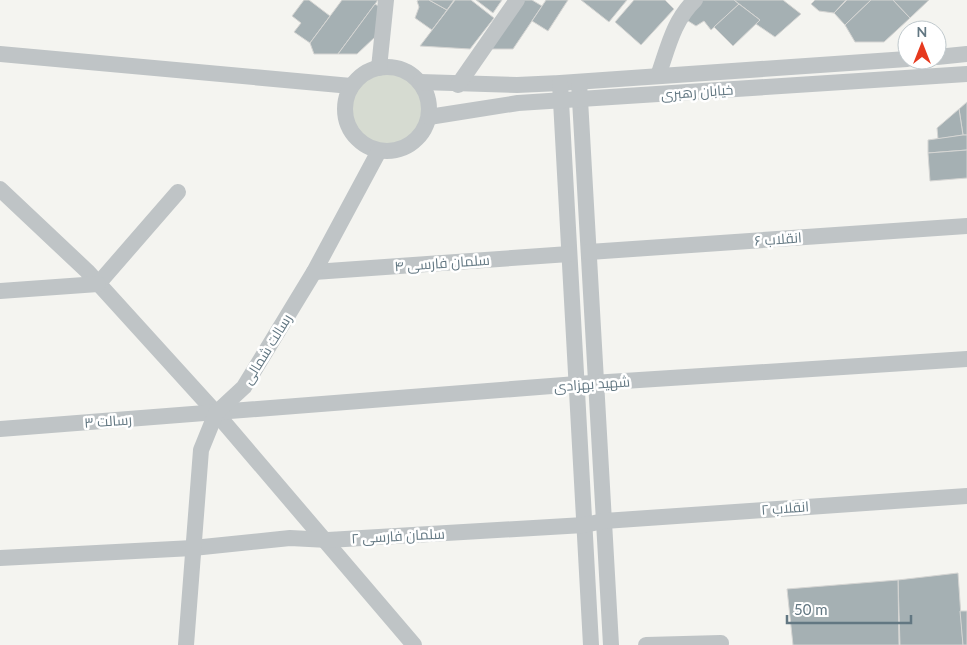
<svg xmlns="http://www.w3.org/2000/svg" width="967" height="645" font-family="Lato,Cairo,sans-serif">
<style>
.green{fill:#d6dbd1}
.building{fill:#a5b0b3;stroke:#d5d5d3}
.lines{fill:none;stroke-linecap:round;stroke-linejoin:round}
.minor{stroke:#bfc4c6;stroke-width:16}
.labels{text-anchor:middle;stroke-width:5;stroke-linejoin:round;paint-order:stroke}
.street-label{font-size:14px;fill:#627782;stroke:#fff}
</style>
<rect width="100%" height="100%" fill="#f4f4f0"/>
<circle class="green" cx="388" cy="110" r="38"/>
<g class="building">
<polygon points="304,0 309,0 330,16 310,43 294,32 301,23 292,16"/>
<polygon points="342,0 378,0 338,54 314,54 310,43"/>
<polygon points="419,0 429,0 447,10 432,30 415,18 419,7 417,1"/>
<polygon points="429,0 454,0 447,10"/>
<polygon points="455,0 471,0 494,18 470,49 420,46"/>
<polygon points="476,0 502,0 493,13"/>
<polygon points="524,0 532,0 542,6 513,49 489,49"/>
<polygon points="546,0 568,0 548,31 532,21"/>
<polygon points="581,0 627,0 609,22"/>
<polygon points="634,0 665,0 674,9 641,45 615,22"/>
<polygon points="703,0 734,0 739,4 711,30 704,21 696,26 685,19"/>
<polygon points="734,0 783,0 801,14 775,37 756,24 760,20"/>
<polygon points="815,0 846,0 834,13 819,11 811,4"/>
<polygon points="847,0 871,0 845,25 834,13"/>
<polygon points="871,0 893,0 910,18 884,42 855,42 845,25"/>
<polygon points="893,0 929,0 910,18"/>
<polygon points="375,4 380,7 375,37 357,54 338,54"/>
<polygon points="739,4 760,20 733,46 714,27"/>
<polygon points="967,102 967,135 963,135 959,109"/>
<polygon points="959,109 963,135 938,139 937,128"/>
<polygon points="963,135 967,135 967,150 928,153 928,140"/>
<polygon points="967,150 967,178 930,181 928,153"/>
<polygon points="958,573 963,645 900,645 898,580"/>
<polygon points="898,580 899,645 793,645 787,589"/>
<polygon points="960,611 967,611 967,645 963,645"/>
</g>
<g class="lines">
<g class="minor">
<polyline points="0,54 351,86"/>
<polyline points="937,57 967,54"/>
<circle cx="387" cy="109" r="42"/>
<polyline points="379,68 386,0"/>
<path d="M 658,76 C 668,48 673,21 695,0"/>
<polyline points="420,82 517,85 560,83 907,59"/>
<polyline points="579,82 611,645"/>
<polyline points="560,83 591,645"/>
<polyline points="458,85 517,0"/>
<polyline points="429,117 518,103 967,74"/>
<polyline points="0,189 87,271 216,413 414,645"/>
<polyline points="589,252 967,226"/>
<polyline points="314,272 569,254"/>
<polyline points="98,284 178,192"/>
<polyline points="0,291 98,284"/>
<polyline points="0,429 577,384 967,359"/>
<polyline points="0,558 193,548 290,538 328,540 584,525 604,521 967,496"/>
<polyline points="186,645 201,450 216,413 244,387 314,272 379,151"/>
<polyline points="646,645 721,643"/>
</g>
</g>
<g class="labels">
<g class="street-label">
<text transform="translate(697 92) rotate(-4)" y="5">خیابان رهبری</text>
<text transform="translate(778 239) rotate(-4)" y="5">انقلاب ۶</text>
<text transform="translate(442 263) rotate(-4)" y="5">سلمان فارسی ۴</text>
<text transform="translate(267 349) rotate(-58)" y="5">رسالت شمالی</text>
<text transform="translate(592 384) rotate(-4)" y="5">شهید بهزادی</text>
<text transform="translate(108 421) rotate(-4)" y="5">رسالت ۳</text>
<text transform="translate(785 508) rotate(-4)" y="5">انقلاب ۲</text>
<text transform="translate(398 536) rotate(-3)" y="5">سلمان فارسی ۲</text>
</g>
</g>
<g transform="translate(922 45)"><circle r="24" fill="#ffffff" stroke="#c0c9cd"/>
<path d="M0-4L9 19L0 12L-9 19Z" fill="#e6391e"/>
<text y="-8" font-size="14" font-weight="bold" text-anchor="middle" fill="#627782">N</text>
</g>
<path d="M787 615v8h124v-8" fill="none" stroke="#627782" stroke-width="2.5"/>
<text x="794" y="615" font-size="15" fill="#627782" stroke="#ffffff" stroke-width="4" paint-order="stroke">50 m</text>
</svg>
